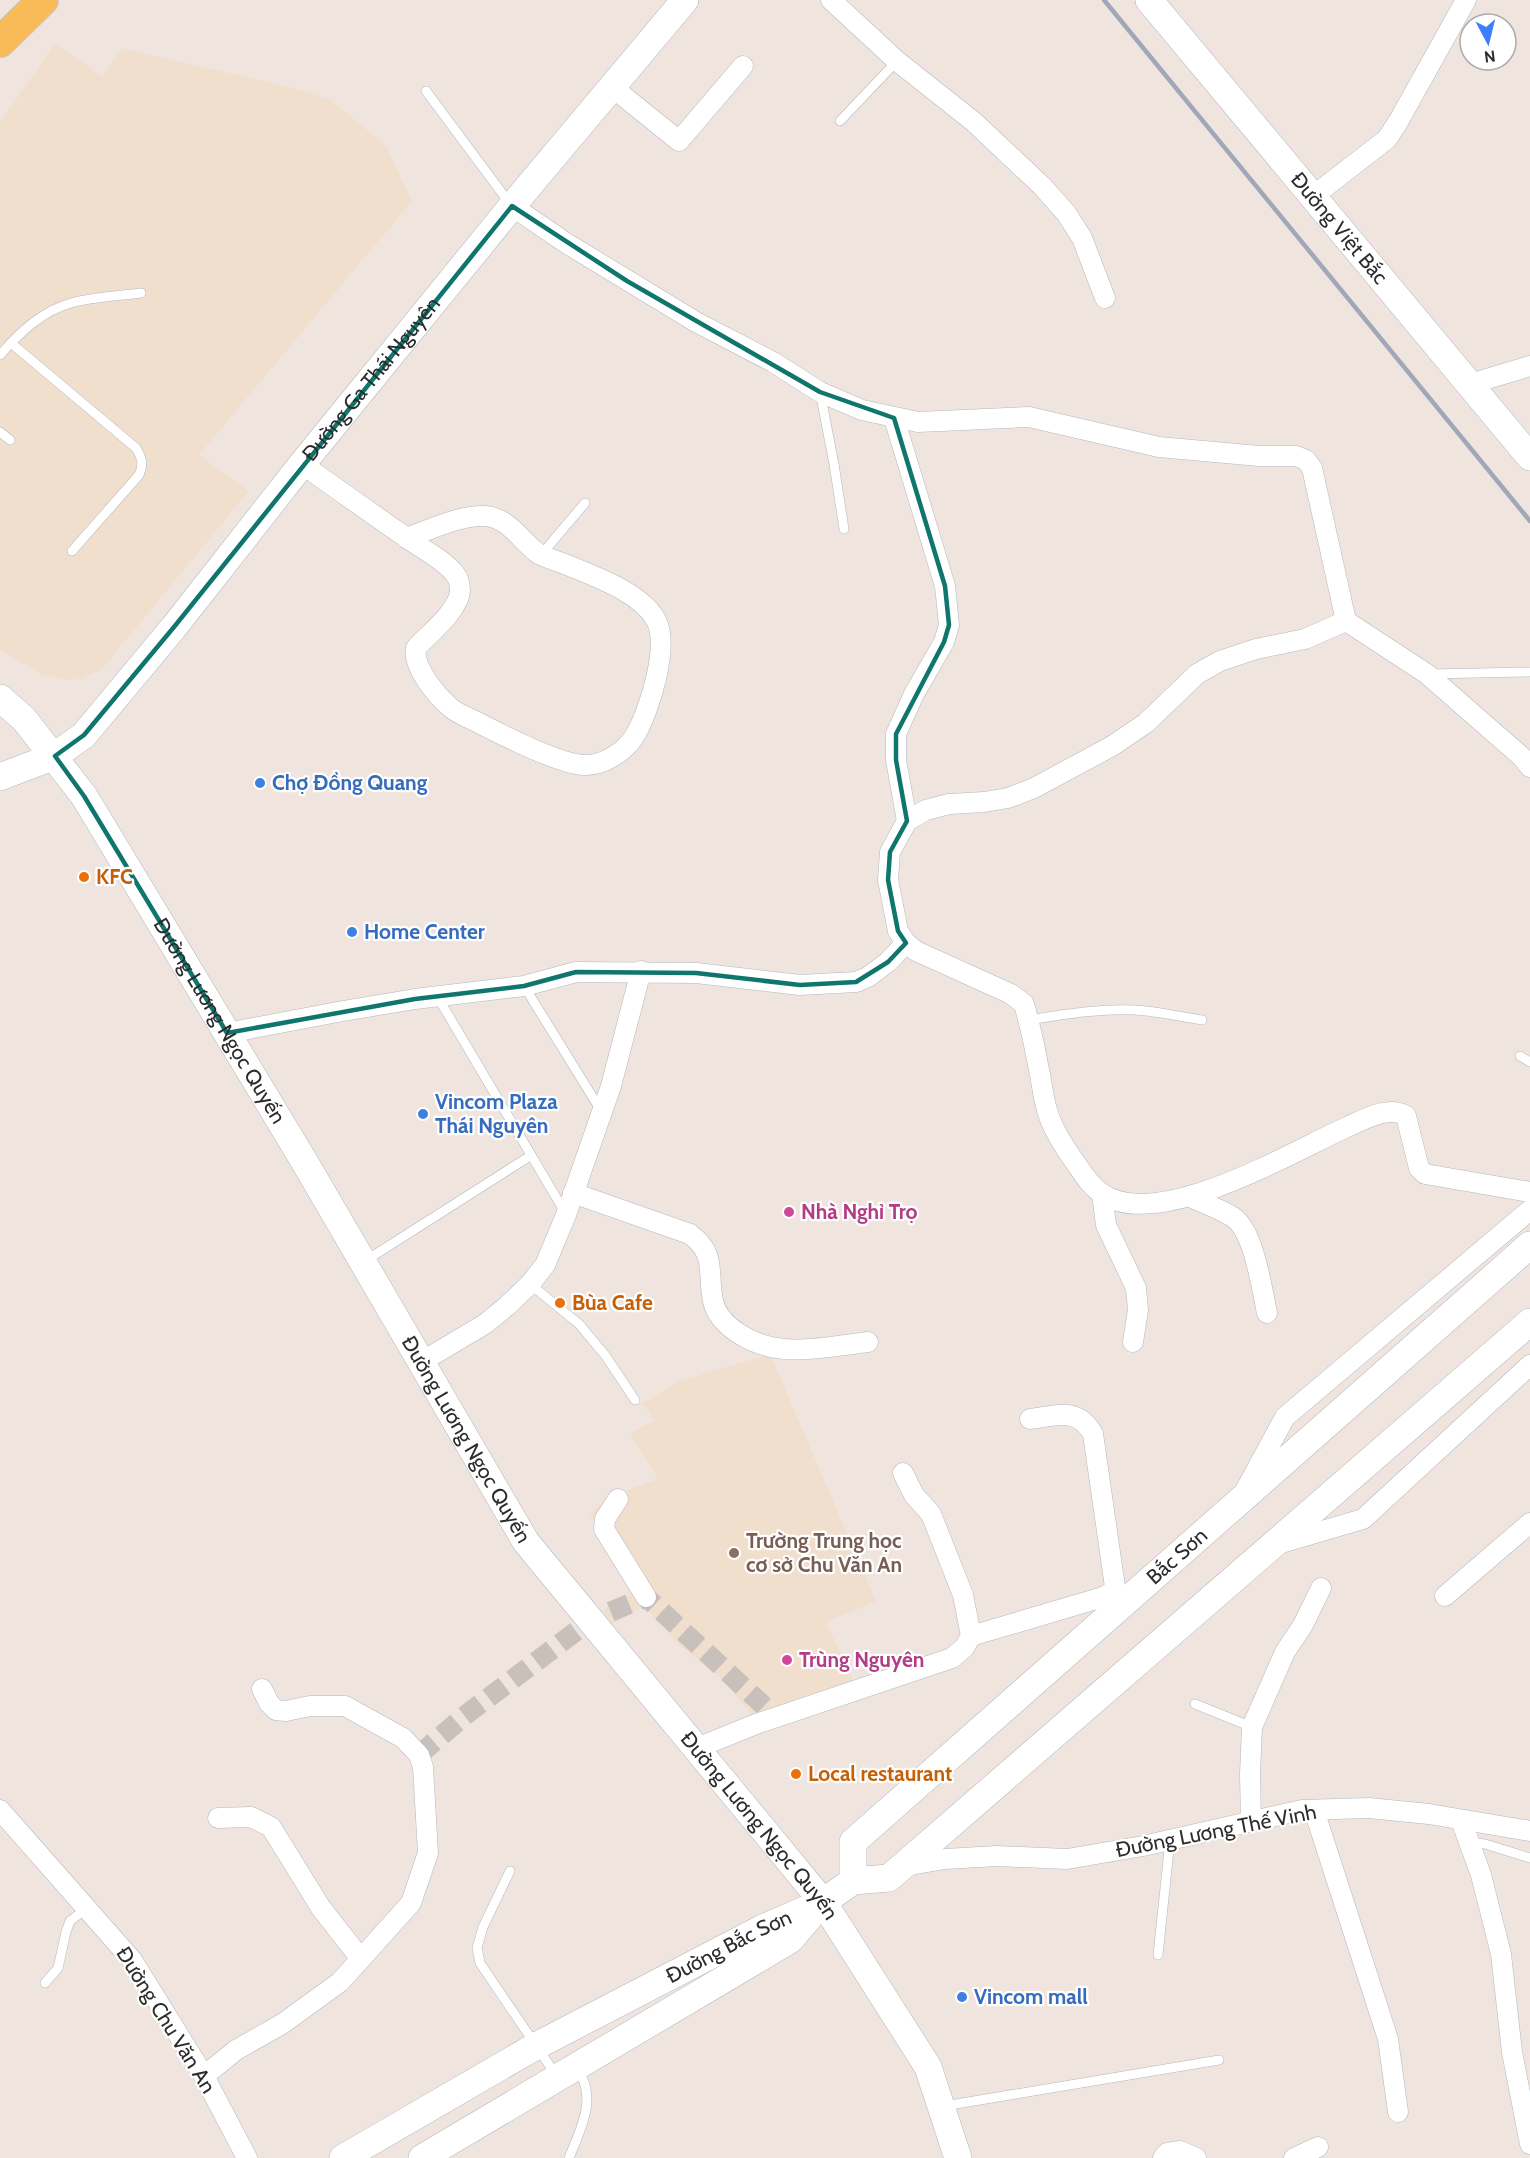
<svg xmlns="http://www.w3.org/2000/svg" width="1530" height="2158" font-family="Cabin,sans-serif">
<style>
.education{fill:#f1dfcd}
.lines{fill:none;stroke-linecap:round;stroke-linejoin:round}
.street-tunnel{stroke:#c8c0ba;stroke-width:20;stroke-dasharray:20 10;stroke-linecap:butt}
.lane-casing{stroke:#b2b7c1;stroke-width:10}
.street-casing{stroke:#b2b7c1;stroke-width:21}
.secondary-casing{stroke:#b2b7c1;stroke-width:28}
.primary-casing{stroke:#c8c8c8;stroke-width:32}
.lane{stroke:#fff;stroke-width:9}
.street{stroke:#fff;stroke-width:20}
.secondary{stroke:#fff;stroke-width:27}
.primary{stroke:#f9ba58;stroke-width:30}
.rail{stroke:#a0a7b8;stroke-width:4.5}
.marked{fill:none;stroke:#0f766e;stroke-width:4.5;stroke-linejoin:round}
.shop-dot{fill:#3f7fe0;stroke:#fff;stroke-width:2}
.food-dot{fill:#e8710a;stroke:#fff;stroke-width:2}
.hotel-dot{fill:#d1479c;stroke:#fff;stroke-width:2}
.education-dot{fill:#8d6e63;stroke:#fff;stroke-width:2}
.labels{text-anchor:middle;stroke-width:4.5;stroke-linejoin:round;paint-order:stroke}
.street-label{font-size:21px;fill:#2c2c2c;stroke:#fff}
.shop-label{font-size:21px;font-weight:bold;fill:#366cbe;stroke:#fff;text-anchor:start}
.food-label{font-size:21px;font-weight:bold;fill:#c56008;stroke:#fff;text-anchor:start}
.hotel-label{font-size:21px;font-weight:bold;fill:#b23c85;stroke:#fff;text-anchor:start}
.education-label{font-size:21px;font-weight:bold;fill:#785e54;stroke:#fff;text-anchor:start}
</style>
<rect width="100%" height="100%" fill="#efe5de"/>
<g class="education">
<polygon points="55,43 103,77 122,48 289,87 331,100 386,146 412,201 199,455 249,491 102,669 81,679 69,680 43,675 0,650 0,123"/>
<polygon points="770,1354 876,1601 826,1622 854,1682 753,1716 718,1675 678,1644 644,1606 612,1624 603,1610 635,1592 590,1514 602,1502 619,1493 658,1479 630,1433 655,1421 643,1403 680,1381"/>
</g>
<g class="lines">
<polyline class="street-tunnel" points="419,1755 463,1717 591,1620 646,1597 764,1706"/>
<defs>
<g id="lane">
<polyline points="426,91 511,205"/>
<polyline points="840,121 897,61"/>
<path d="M 11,343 L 136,448 C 142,458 144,464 139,475 L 72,551"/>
<path d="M 0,355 C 19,333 42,311 71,303 C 93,297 118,296 141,293"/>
<polyline points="820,392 834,464 844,529"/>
<polyline points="0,432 10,440"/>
<polyline points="541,555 585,503"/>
<polyline points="1430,674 1530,672"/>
<polyline points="524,986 600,1109"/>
<polyline points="437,996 566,1214"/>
<path d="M 1028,1020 C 1066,1014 1107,1007 1146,1011 C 1164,1013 1183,1017 1202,1020"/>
<polyline points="1520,1056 1530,1062"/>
<polyline points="365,1261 530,1156"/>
<polyline points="530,1284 579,1324 605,1355 635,1400"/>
<polyline points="1195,1704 1252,1727"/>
<polyline points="1469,1842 1485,1844 1530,1858"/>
<polyline points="510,1871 483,1927 477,1948 480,1963 556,2075"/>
<polyline points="1158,1955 1170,1840"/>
<polyline points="45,1983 58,1968 66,1932 70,1921 87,1908"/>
<polyline points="944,2106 1219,2060"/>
<path d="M 569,2158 C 581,2128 598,2097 577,2069"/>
</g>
<g id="street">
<polyline points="831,0 897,61 974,122 1042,186 1066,213 1082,238 1105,298"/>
<polyline points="612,87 679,141 743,66"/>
<polyline points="1312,197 1387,139 1398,122 1466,0"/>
<polyline points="512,206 566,243 696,322 773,362 820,392 862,410 918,422 1029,417 1159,447 1259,456 1296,456 1306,460 1312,468 1346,621 1427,674 1522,757 1530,767"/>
<polyline points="1470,384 1530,366"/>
<polyline points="894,418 945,586 949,625 944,642 914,694 896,734 896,760 907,821"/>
<path d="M 302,464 C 337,489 372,514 407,538 C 422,549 443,559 455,574 C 459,579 460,585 460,591 C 459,610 429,634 416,648 C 412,667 437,696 451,708 C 458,714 467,717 475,721 C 500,734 558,764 584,765 C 603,766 624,752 634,737 C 649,713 670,646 656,620 C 641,592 593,576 565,564 C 556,561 547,558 539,554 C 520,541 510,518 485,516 C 459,515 430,530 406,538"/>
<path d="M 1346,621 L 1305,639 L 1256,649 L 1220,661 L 1197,674 L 1146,723 L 1112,746 L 1034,788 L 1008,798 L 984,802 L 949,804 L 926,810 L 907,821 L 890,852 L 888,880 L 898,931 L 906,943 L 916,951 L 1011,994 L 1024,1004 C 1030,1025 1035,1048 1039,1070 C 1042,1083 1043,1097 1047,1110 C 1052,1128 1062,1143 1072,1158 C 1081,1170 1088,1184 1101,1193 C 1157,1233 1291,1152 1347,1127 C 1363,1120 1389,1105 1406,1116 L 1419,1168 L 1425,1174 L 1530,1192"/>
<polyline points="227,1033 343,1011 415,999 524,986 576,972 696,973 800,985 856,982 868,977 888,962 906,943"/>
<path d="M 573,1193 L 690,1234 C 717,1254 707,1272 713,1301 C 716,1315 726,1325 738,1333 C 778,1360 824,1347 868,1342"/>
<polyline points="1102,1194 1106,1225 1136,1288 1138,1310 1133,1342"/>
<path d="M 1190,1197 C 1204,1203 1220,1209 1233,1217 C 1254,1231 1262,1289 1267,1313"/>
<polyline points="421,1362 485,1324 507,1306 530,1284 545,1265 566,1215 611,1086 641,971"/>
<polyline points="1246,1489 1285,1417 1530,1210"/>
<polyline points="618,1499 605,1519 604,1529 646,1597"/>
<polyline points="1278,1544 1363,1519 1530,1365"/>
<polyline points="1445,1596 1530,1523"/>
<path d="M 971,1636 L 1103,1597 L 1112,1592 L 1115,1587 L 1093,1434 C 1077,1406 1057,1416 1030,1419"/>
<polyline points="697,1748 756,1724 952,1658 964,1648 971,1636 963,1595 931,1514 914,1495 903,1473"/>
<polyline points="0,1810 132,1960 204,2076 247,2158"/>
<polyline points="1314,1810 1388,2039 1398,2112"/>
<polyline points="218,1818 251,1817 271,1827 321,1908 361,1959"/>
<polyline points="1461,1820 1481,1875 1501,1954 1512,2052 1530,2144"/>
<polyline points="1251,1822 1250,1774 1252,1727 1285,1652 1303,1625 1321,1588"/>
<polyline points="904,1866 945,1859 997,1856 1067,1859 1143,1846 1302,1810 1369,1808 1429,1814 1530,1831"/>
<polyline points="204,2076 236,2050 282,2024 340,1982 411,1903 428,1853 423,1767 419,1755 403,1738 345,1706 310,1706 286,1711 276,1710 269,1703 262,1689"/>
<polyline points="1163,2158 1167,2153 1180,2151 1196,2158"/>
<polyline points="1294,2158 1318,2147"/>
</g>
<g id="secondary">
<path id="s1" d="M 1149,0 L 1530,457"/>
<path id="s2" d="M 0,698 L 24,719 L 84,796 L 304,1161 L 526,1542 L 823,1902 L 928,2067 L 958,2158"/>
<path id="s3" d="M 0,777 L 55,756 L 84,735 L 174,627 L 302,464 L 512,206 L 685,0"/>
<path id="s4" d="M 853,1881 L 853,1842 L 1530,1245"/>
<path id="s5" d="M 343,2158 L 536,2046 L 763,1928 L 823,1902 L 853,1881 L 889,1878 L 1530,1322"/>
<polyline points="422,2158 790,1940 818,1907"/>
</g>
<polyline id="primary" points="0,42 43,0"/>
</defs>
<use href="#lane" class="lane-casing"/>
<use href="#street" class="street-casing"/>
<use href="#secondary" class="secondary-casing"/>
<use href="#primary" class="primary-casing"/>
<use href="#lane" class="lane"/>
<use href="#street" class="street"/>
<use href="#secondary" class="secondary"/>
<use href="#primary" class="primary"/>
<polyline class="rail" points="1104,0 1530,521"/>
</g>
<path class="marked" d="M 512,206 L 627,281 L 820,392 L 894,418 L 945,586 L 949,625 L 944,642 L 896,734 L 896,760 L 907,821 L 890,852 L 888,880 L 898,931 L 906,943 L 888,962 L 856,982 L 800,985 L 696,973 L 576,972 L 524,986 L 415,999 L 227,1033 L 84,796 L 55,756 L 84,735 L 174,627 Z"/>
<g class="shop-dot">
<circle cx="260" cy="783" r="6"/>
<circle cx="352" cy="932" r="6"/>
<circle cx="423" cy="1114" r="6"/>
<circle cx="962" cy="1997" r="6"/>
</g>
<g class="food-dot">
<circle cx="84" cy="877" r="6"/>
<circle cx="560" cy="1303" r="6"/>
<circle cx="796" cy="1774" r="6"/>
</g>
<g class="hotel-dot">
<circle cx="789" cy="1212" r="6"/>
<circle cx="787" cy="1660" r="6"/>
</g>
<circle class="education-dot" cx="734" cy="1553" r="6"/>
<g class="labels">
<g class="street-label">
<text dy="7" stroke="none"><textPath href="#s1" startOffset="297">Đường Việt Bắc</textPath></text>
<text dy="7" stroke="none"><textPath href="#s3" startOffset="552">Đường Ga Thái Nguyên</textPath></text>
<text dy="7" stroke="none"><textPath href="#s2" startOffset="392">Đường Lương Ngọc Quyến</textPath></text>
<text dy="7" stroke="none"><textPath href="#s2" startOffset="878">Đường Lương Ngọc Quyến</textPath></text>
<text dy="7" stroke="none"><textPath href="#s4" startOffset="471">Bắc Sơn</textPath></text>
<text dy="7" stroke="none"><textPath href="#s2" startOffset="1364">Đường Lương Ngọc Quyến</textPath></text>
<text transform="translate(1216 1831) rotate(-11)" y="7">Đường Lương Thế Vinh</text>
<text dy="7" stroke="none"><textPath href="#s5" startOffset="440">Đường Bắc Sơn</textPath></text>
<text transform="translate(166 2020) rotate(58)" y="7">Đường Chu Văn An</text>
</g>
<g class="shop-label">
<text x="272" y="790">Chợ Đồng Quang</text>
<text x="364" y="939">Home Center</text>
<text x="435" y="1109">Vincom Plaza<tspan x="435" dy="24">Thái Nguyên</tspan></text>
<text x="974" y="2004">Vincom mall</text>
</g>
<g class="food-label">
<text x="96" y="884">KFC</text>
<text x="572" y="1310">Bùa Cafe</text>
<text x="808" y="1781">Local restaurant</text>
</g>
<g class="hotel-label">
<text x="801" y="1219">Nhà Nghỉ Trọ</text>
<text x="799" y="1667">Trùng Nguyên</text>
</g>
<g class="education-label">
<text x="746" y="1548">Trường Trung học<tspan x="746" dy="24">cơ sở Chu Văn An</tspan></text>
</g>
</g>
<g transform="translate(1488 42) rotate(173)"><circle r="28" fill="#ffffff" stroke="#ababab" stroke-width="1.5"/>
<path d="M0-4.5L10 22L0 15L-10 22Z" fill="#3b7fff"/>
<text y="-9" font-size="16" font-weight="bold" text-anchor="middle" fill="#2c2c2c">N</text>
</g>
</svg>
